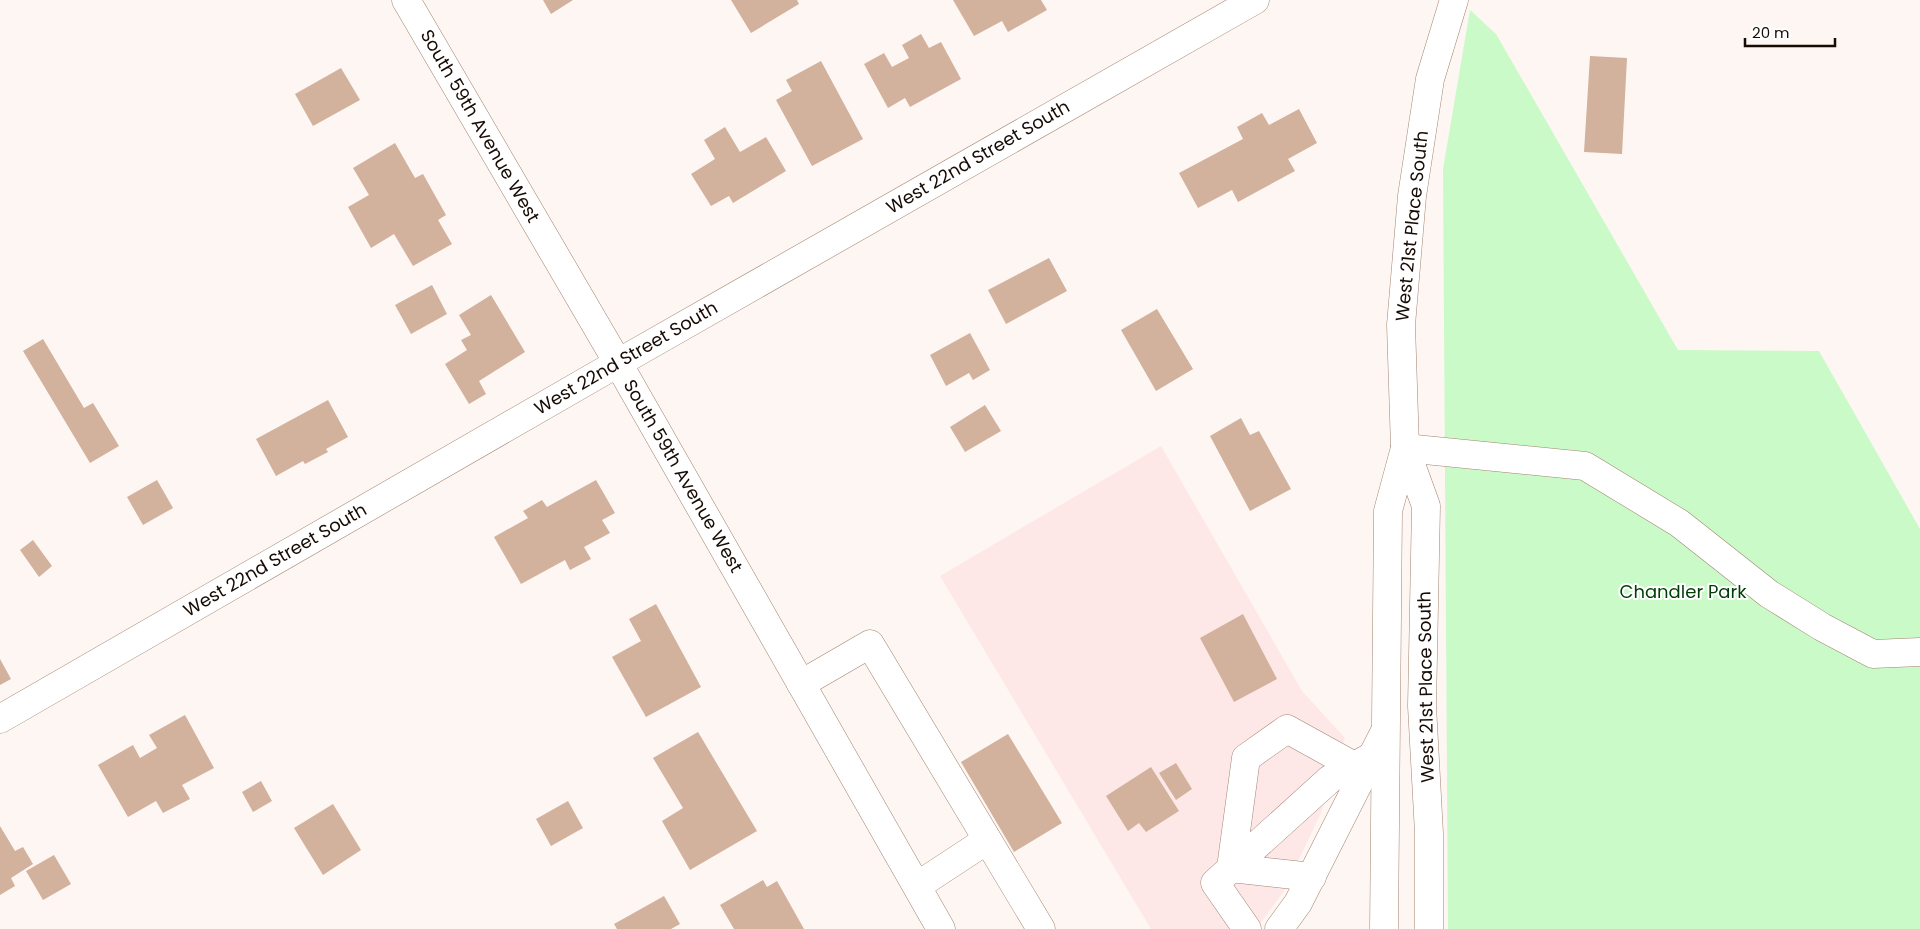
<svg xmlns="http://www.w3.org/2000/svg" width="1920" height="929" font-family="Poppins,sans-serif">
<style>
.commercial{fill:#fee8e7}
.green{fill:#cafac8}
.building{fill:#d2b19d}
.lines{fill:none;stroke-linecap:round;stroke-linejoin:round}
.minor-casing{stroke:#a28370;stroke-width:29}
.major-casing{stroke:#a28370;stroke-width:29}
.minor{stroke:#fff;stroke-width:28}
.major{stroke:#fff;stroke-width:28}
.labels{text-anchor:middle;stroke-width:4;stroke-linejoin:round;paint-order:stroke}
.street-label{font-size:18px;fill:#160b05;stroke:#fff}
.park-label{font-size:18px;fill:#013c06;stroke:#fff}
</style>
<rect width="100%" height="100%" fill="#fef6f2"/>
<polygon class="commercial" points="1161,446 1302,691 1345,738 1321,813 1284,891 1256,929 1151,929 940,576"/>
<polygon class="green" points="1470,10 1496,34 1678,350 1819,351 1920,529 1920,929 1448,929 1443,169"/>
<g class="building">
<polygon points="543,0 573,0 551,14"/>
<polygon points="731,0 797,0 799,4 751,33"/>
<polygon points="953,0 1041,0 1047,10 1008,32 1002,21 974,36"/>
<polygon points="921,34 929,48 941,42 961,79 910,107 905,98 888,108 864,64 884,53 892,67 909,58 902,45"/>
<polygon points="1590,56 1627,58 1622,154 1584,152"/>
<polygon points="821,61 863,139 812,166 776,100 792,91 786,80"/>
<polygon points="341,68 360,100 313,126 295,94"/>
<polygon points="1299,109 1317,143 1288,159 1295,171 1238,202 1232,190 1198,208 1179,173 1243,139 1237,127 1262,113 1269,125"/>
<polygon points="725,127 740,152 766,137 786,171 733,203 729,196 711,206 691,174 715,159 704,140"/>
<polygon points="395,143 415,178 423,174 446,215 438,220 452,244 413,266 394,234 371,248 348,207 369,195 353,168"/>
<polygon points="1049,258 1067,291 1006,324 988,290"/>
<polygon points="432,285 447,314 411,334 395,305"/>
<polygon points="491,295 525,352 479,381 486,394 469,404 445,364 467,350 461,340 471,335 459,315"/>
<polygon points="1157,309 1193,369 1156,391 1121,330"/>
<polygon points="970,333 990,370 973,380 969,373 946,386 930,355"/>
<polygon points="43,339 84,408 93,403 119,446 90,463 23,351"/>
<polygon points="328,400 348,437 326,449 328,452 305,464 303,461 276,476 256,439"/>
<polygon points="985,405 1001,431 965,452 950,427"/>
<polygon points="1241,418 1250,435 1259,431 1291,489 1250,511 1210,436"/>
<polygon points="157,480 173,508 143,525 127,497"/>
<polygon points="596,480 615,513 602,520 610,533 584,547 591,559 570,570 565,560 521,584 494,537 528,518 523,511 542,500 547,507"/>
<polygon points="33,540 52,566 39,577 20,550"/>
<polygon points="656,604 701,687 646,717 612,657 641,641 629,619"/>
<polygon points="1243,614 1277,679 1234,702 1200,638"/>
<polygon points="0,659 11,679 0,685"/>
<polygon points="185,715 214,768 182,785 190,799 163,813 156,801 128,817 98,765 133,745 140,758 157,748 149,735"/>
<polygon points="698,732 757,831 690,870 662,821 683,808 653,758"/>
<polygon points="1008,734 1062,823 1014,852 961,762"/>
<polygon points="1176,763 1192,789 1176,800 1159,773"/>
<polygon points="1151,767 1179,811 1146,832 1139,823 1128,831 1106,796"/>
<polygon points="261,781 272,801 253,812 242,792"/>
<polygon points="568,801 583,828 551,846 536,819"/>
<polygon points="333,804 361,850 323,875 294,828"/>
<polygon points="0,826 15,851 23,847 33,864 11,878 15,886 0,895"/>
<polygon points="54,855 71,884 43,900 26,871"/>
<polygon points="763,880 767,887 777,881 804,929 734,929 720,905"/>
<polygon points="664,896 680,924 671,929 617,929 614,924"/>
</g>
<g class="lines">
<defs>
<g id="minor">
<polyline points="406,0 618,363 941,929"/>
<polyline points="1405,448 1585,466 1679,523 1769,594 1822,627 1873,654 1920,652"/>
<polyline points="1405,448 1426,506 1422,706 1429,833 1429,929"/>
<polyline points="801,684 870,644 1041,929"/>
<polyline points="0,719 618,363 1255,0"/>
<polyline points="1312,877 1231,868 1246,758 1287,729 1354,766"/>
<polyline points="917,886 987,840"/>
<polyline points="1247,929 1215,883 1330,779 1367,759"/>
<polyline points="1384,929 1388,511 1405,448 1401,325 1412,196 1430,79 1454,0"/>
</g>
<polyline id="major" points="1279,929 1298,903 1384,733"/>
</defs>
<use href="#minor" class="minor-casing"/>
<use href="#major" class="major-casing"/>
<use href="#minor" class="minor"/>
<use href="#major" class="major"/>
</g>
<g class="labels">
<g class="street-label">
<text transform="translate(480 126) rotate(60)" y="6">South 59th Avenue West</text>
<text transform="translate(978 157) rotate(-30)" y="6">West 22nd Street South</text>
<text transform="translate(1412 226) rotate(-84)" y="6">West 21st Place South</text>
<text transform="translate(626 358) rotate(-30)" y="6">West 22nd Street South</text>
<text transform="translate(683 476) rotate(60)" y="6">South 59th Avenue West</text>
<text transform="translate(275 560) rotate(-30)" y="6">West 22nd Street South</text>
<text transform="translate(1426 687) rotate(-91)" y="6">West 21st Place South</text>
</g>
<g class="park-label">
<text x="1683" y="598">Chandler Park</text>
</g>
</g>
<path d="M1745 38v8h90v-8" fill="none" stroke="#160b05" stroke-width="2.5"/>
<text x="1752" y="38" font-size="15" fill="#160b05" stroke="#ffffff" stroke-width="4" paint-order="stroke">20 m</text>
</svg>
